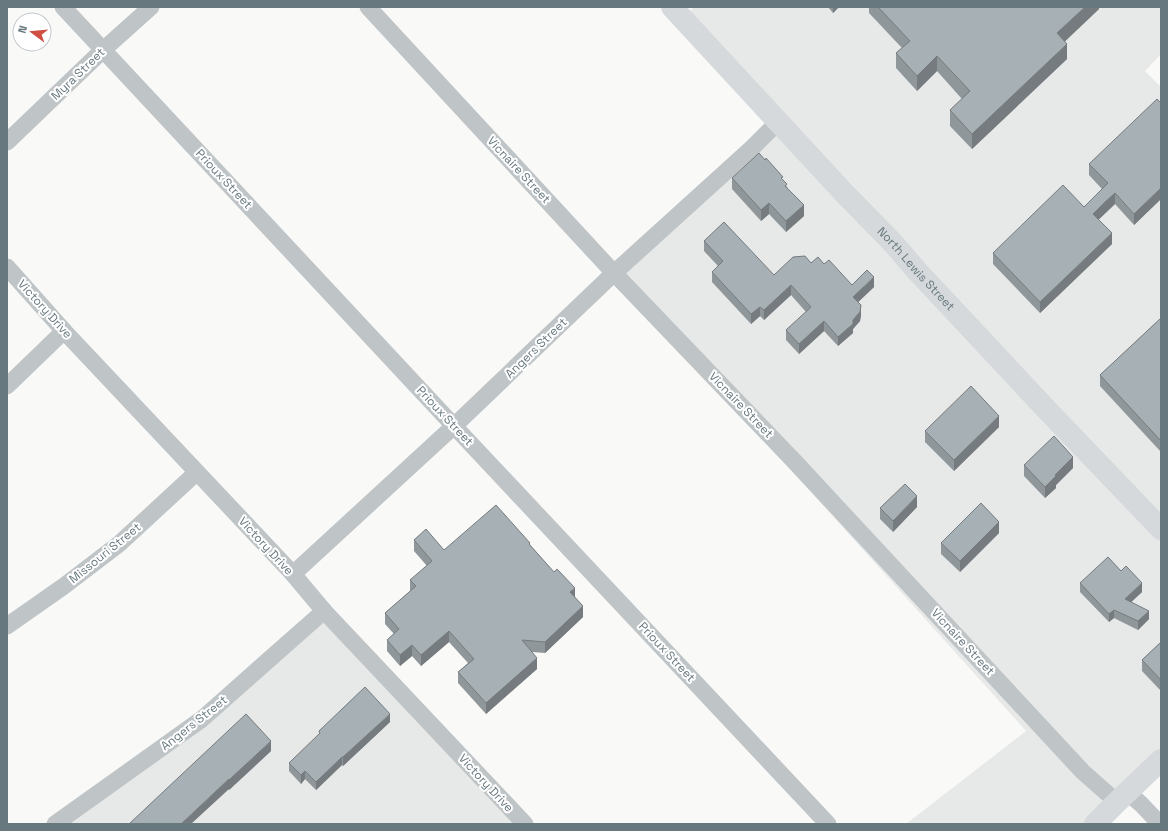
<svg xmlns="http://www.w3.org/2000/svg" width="1168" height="831" font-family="'Space Grotesk',sans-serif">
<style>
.built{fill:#e7e9e8}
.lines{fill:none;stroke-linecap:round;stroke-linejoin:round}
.street{stroke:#bfc4c7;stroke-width:17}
.secondary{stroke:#d5d9db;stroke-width:22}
.wall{fill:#90979b}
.shaded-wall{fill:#757b7e}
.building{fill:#a7b0b4;stroke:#757b7e}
.labels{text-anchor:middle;stroke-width:4;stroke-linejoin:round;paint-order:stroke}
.street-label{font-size:12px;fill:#67787f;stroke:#fff}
</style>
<rect width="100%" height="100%" fill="#f9f9f8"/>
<g class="built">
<polygon points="694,7 1161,7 1161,54 1145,71 1161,87 1161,761 1096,824 906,824 1026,731 614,273 778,122 683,19"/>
<polygon points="324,611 519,824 69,824"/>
</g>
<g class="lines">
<g class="street">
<polyline points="63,7 454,426 828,824"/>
<polyline points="368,7 614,273 795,462 1083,772 1117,802"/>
<polyline points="7,142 103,50 151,7"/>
<polyline points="7,267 64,331 293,574 324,611 525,824"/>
<polyline points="7,386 64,331"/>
<polyline points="293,574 454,426 614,273 753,147 778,122"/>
<polyline points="7,626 64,586 119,544 196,473"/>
<polyline points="1127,792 1141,804 1160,824"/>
<polyline points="55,824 202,719 324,611"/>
</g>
<g class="secondary">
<path id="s1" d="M 672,7 L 845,194 L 893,243 L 917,271 L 1048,411 L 1161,529"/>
<polyline points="1095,824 1117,802 1161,760"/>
</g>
</g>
<g class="wall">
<polygon points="828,7 839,7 833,13"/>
<polygon points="869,7 1099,7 1099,9 1065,41 1067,59 972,149 950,126 950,110 962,99 937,71 917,91 896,68 896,53 902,48 869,13"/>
<polygon points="1161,103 1161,199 1134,225 1115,204 1098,220 1112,244 1040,313 993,264 993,253 1084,207 1102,189 1089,175 1089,164"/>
<polygon points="732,178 783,180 804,216 786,232 769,214 761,221 732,189"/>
<polygon points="704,241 774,275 811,263 824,264 852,285 874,287 858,302 861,315 860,321 853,329 853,333 838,346 824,331 799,354 786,340 786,330 806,312 791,295 764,320 760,316 751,324 712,282 712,272 718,266 704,251"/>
<polygon points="1161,318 1161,452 1100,386 1100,375"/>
<polygon points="999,427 954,471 925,442 925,431"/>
<polygon points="1024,465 1073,468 1056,485 1056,488 1045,498 1024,476"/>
<polygon points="917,507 893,532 880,519 880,508"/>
<polygon points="999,533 960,572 941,554 941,543"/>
<polygon points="414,540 444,550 530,545 575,597 583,617 545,653 532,652 537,669 486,714 458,683 458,672 468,663 449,642 421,666 412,656 400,666 387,651 387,640 394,634 385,624 385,613 410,591 410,580 427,566 414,551"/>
<polygon points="1121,571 1142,592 1131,602 1149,619 1138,630 1114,618 1109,622 1080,592 1080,583"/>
<polygon points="1161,642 1161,691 1142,671 1142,660"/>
<polygon points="390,722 343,766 342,765 316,790 305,779 301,784 289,771 289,763 319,735 319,731"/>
<polygon points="271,751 229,790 229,789 129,824"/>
</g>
<g class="shaded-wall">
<polygon points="833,7 839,7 833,13"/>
<polygon points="1085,7 1099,7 1099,9 1057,49 1057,33"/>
<polygon points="1067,44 1067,59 972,149 972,134"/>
<polygon points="937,56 937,71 917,91 917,76"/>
<polygon points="1161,188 1161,199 1134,225 1134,214"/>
<polygon points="1115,193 1115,204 1093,225 1093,214"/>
<polygon points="769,203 769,214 761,221 761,210"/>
<polygon points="804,205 804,216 786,232 786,221"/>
<polygon points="1112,233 1112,244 1040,313 1040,302"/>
<polygon points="874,277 874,287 853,307 853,297"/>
<polygon points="791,285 791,295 764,320 764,310"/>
<polygon points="861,305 861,315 860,321 853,329 853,333 838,346 838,337 853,320"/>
<polygon points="760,307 760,316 751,324 751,314"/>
<polygon points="824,321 824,331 799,354 799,344"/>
<polygon points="999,416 999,427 954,471 954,460"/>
<polygon points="1073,457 1073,468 1056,485 1056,488 1045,498 1045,487 1055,475"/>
<polygon points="917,496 917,507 893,532 893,521"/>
<polygon points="999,522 999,533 960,572 960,561"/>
<polygon points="1142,583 1142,592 1125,608 1125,599"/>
<polygon points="575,588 575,599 570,592"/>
<polygon points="583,606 583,617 545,653 545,642"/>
<polygon points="1114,610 1114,618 1109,622 1109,614"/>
<polygon points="1149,611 1149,619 1138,630 1138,621"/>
<polygon points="449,631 449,642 421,666 421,655"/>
<polygon points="412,645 412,656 400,666 400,655"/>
<polygon points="537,658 537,669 486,714 486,703"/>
<polygon points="390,714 390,722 343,766 343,757"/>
<polygon points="271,741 271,751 229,790 229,780"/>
<polygon points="342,757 342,765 316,790 316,782"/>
<polygon points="305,771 305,779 301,784 301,775"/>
<polygon points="229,779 229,789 191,824 181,824"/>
</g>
<g class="building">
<polygon points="878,7 1085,7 1057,33 1067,44 972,134 950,110 970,91 937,56 917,76 896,53 910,41"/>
<polygon points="1157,99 1161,103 1161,188 1134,214 1115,193 1105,202 1093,214 1112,233 1040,302 993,253 1063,185 1084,207 1108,183 1089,164"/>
<polygon points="759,153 765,160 766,158 783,177 781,178 787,184 785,186 804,205 786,221 769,203 761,210 732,178"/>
<polygon points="724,222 774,275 793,257 805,256 811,263 818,257 824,264 829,260 852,285 867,270 874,277 853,297 861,305 860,312 853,320 853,324 838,337 824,321 799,344 786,330 811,307 791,285 764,310 760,307 751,314 712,272 723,261 704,241"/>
<polygon points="1161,318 1161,441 1100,375"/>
<polygon points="971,386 999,416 954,460 925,431"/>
<polygon points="1054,436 1073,457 1055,475 1056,476 1045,487 1024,465"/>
<polygon points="905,484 917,496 893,521 880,508"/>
<polygon points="981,503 999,522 960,561 941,543"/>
<polygon points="496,505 530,543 529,544 554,572 557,569 575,588 570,592 583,606 545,642 522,640 537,658 486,703 458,672 474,659 449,631 421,655 412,645 400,655 387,640 399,629 385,613 416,586 410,580 432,561 414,540 426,529 444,550"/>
<polygon points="1108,557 1121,571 1126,566 1142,583 1125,599 1149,611 1138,621 1114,610 1109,614 1080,583"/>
<polygon points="1161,642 1161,680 1142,660"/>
<polygon points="365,687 390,714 343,757 342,757 316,782 305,771 301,775 289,763 320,733 319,731"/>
<polygon points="246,714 271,741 229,780 229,779 181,824 129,824"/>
</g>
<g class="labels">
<g class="street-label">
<text transform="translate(78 74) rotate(-44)" y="4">Myra Street</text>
<text transform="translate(519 170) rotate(47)" y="4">Vicnaire Street</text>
<text transform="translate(224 179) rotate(47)" y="4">Prioux Street</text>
<text dy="4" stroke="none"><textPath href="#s1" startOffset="358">North Lewis Street</textPath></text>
<text transform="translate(45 309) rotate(48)" y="4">Victory Drive</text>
<text transform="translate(536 348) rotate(-44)" y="4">Angers Street</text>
<text transform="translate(741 405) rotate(46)" y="4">Vicnaire Street</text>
<text transform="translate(445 416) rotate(47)" y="4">Prioux Street</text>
<text transform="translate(266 546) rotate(47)" y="4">Victory Drive</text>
<text transform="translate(105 553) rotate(-39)" y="4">Missouri Street</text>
<text transform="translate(963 642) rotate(47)" y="4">Vicnaire Street</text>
<text transform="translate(667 652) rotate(47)" y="4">Prioux Street</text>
<text transform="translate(194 723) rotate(-38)" y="4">Angers Street</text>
<text transform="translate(486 783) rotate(47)" y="4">Victory Drive</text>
</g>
</g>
<rect width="1168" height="831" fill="none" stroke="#67787f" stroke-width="16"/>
<g transform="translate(32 32) rotate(286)"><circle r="19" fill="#ffffff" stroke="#c2c9cc"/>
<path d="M0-3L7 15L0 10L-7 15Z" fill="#d04f42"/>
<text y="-6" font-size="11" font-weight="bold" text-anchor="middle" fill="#67787f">N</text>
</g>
</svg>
